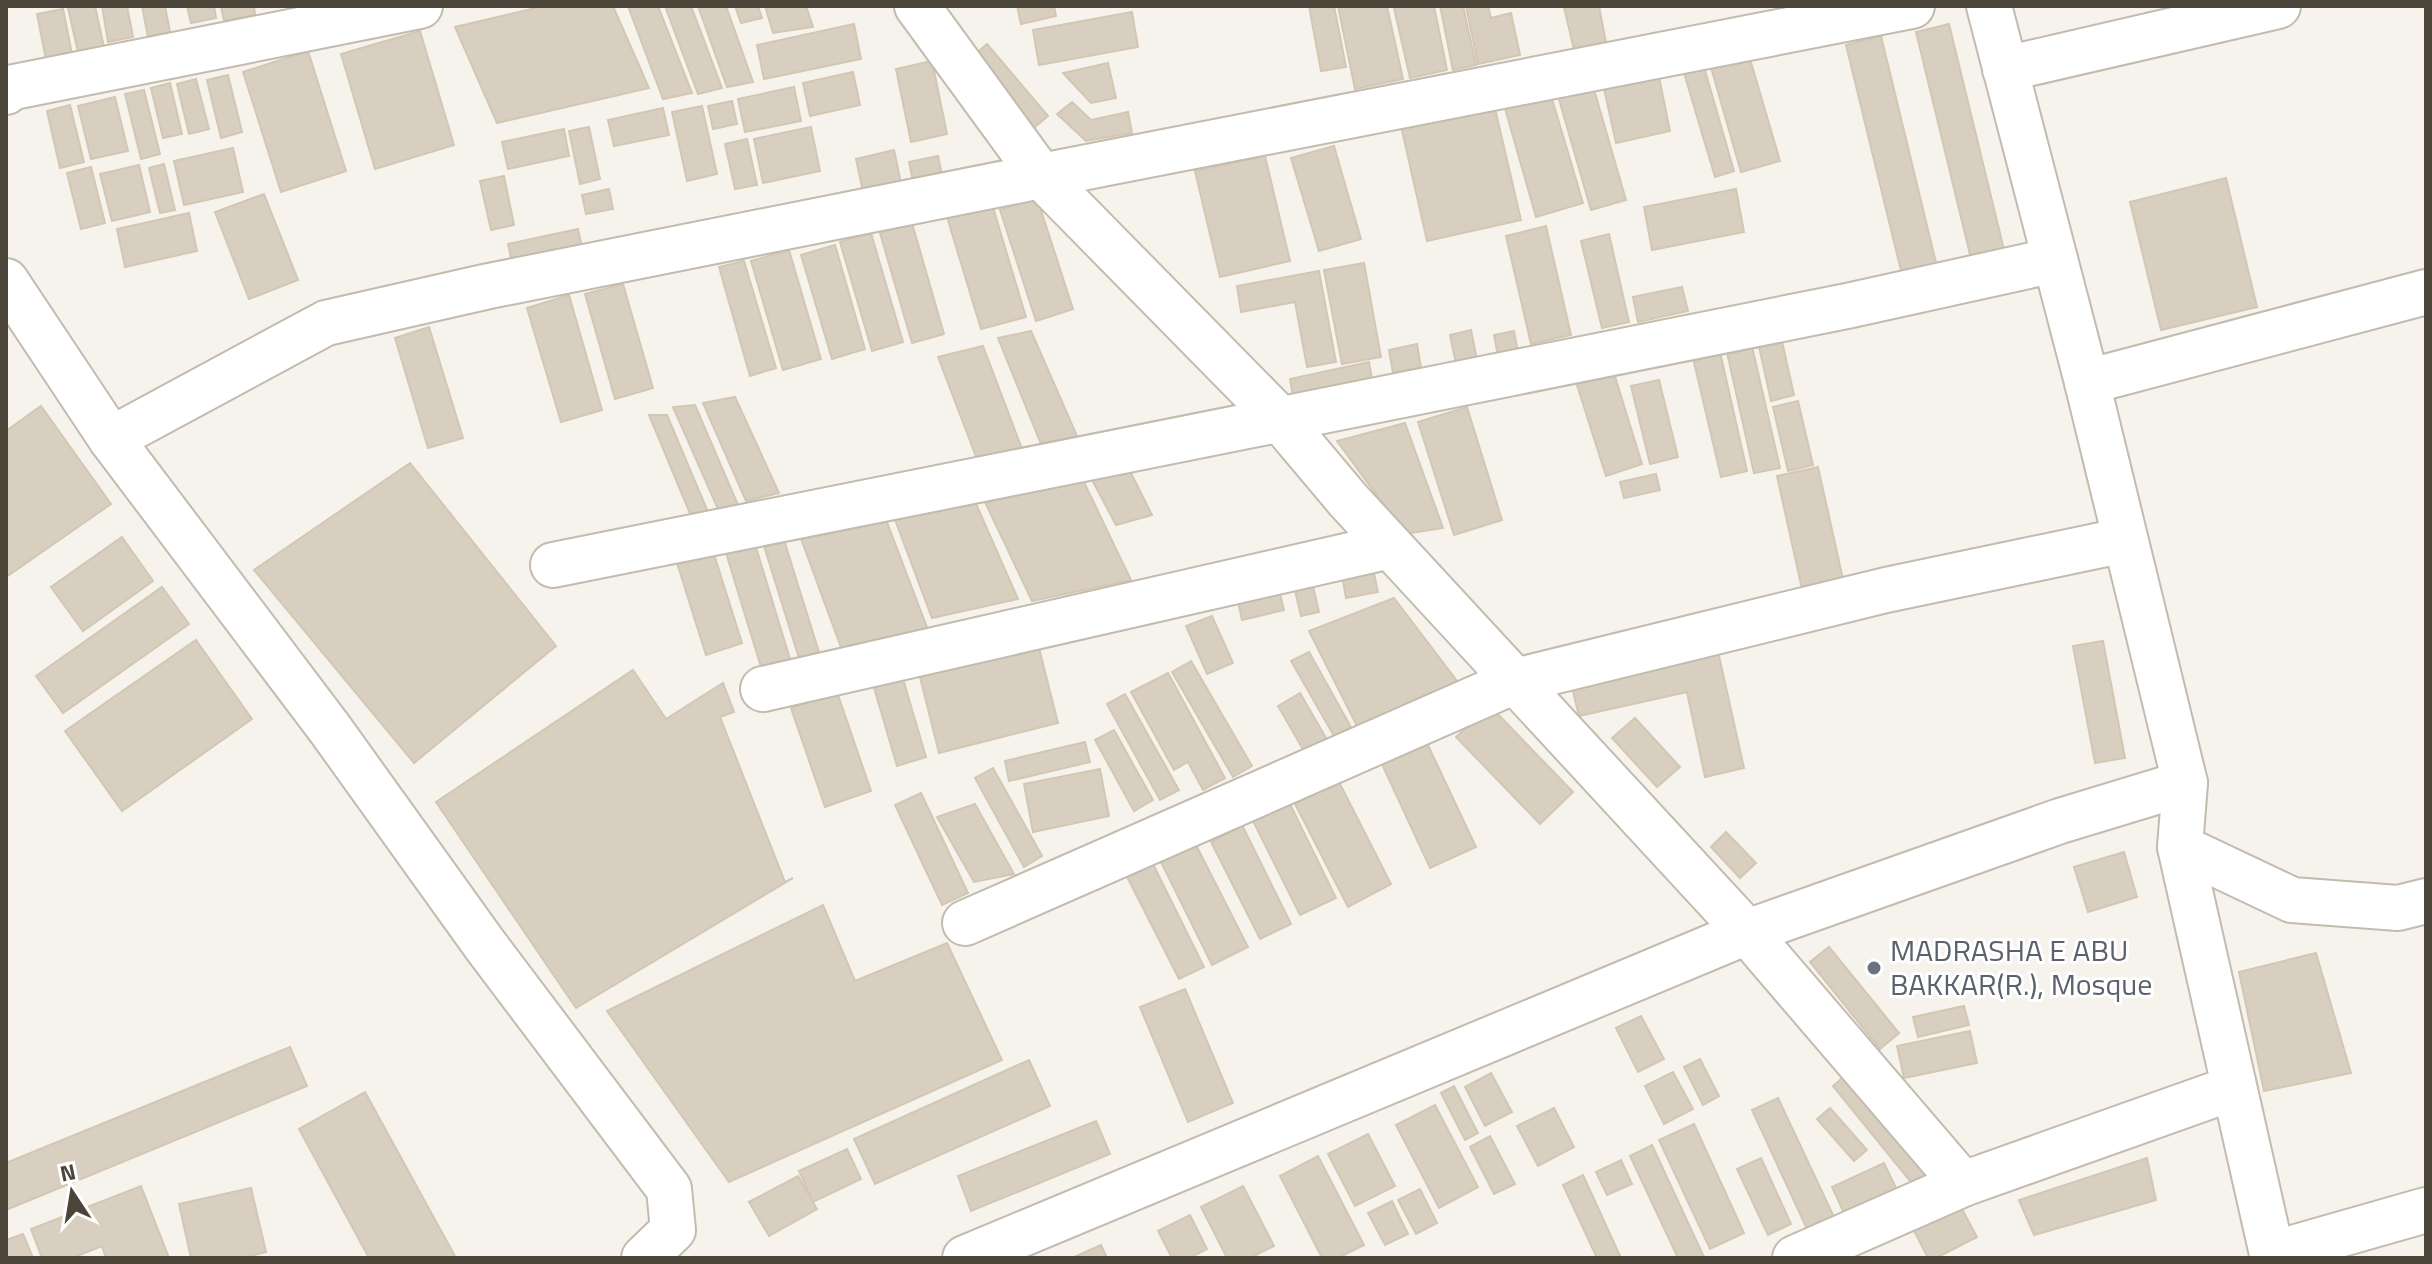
<svg xmlns="http://www.w3.org/2000/svg" width="2432" height="1264" font-family="'Titillium Web',sans-serif">
<style>
.building{fill:#d8cfc1;stroke:#d3c7b4;stroke-width:2}
.lines{fill:none;stroke-linecap:round;stroke-linejoin:round}
.minor-casing{stroke:#c2bbae;stroke-width:48}
.minor{stroke:#fff;stroke-width:44}
.worship-dot{fill:#6b7280;stroke:#fff;stroke-width:3}
.labels{text-anchor:middle;stroke-width:6;stroke-linejoin:round;paint-order:stroke}
.worship-label{font-size:30px;fill:#5b616d;stroke:#fff;text-anchor:start}
</style>
<rect width="100%" height="100%" fill="#f6f3ec"/>
<g class="building">
<polygon points="76,6 95,6 104,47 78,52 68,8"/>
<polygon points="102,6 127,6 133,37 108,42"/>
<polygon points="142,6 165,6 170,32 148,37"/>
<polygon points="187,6 214,6 216,18 191,23"/>
<polygon points="221,6 254,6 255,15 224,21"/>
<polygon points="544,6 613,6 649,88 497,123 455,27"/>
<polygon points="628,6 658,6 692,93 663,99"/>
<polygon points="665,6 691,6 722,88 698,94"/>
<polygon points="698,6 726,6 753,82 727,87"/>
<polygon points="735,6 758,6 762,18 741,23"/>
<polygon points="765,6 806,6 813,27 773,33"/>
<polygon points="1017,6 1054,6 1056,16 1021,24"/>
<polygon points="1309,6 1334,6 1346,67 1321,71"/>
<polygon points="1338,6 1387,6 1403,79 1355,89"/>
<polygon points="1402,6 1434,6 1447,70 1410,78 1394,8"/>
<polygon points="1440,6 1463,6 1476,65 1453,70"/>
<polygon points="1466,6 1488,6 1491,18 1511,13 1520,55 1478,64"/>
<polygon points="1599,6 1606,43 1574,50 1564,7"/>
<polygon points="63,9 73,59 47,65 37,14"/>
<polygon points="1132,12 1138,47 1039,65 1033,30"/>
<polygon points="854,24 861,59 764,79 757,45"/>
<polygon points="1949,24 2007,262 1974,271 1916,32"/>
<polygon points="420,31 454,145 375,169 341,54"/>
<polygon points="1881,36 1939,275 1904,283 1846,45"/>
<polygon points="987,44 1048,116 1028,133 967,61"/>
<polygon points="308,51 346,171 281,192 243,72"/>
<polygon points="1748,52 1780,161 1741,172 1710,64"/>
<polygon points="932,61 947,134 911,142 896,69"/>
<polygon points="1108,63 1116,98 1091,103 1063,73"/>
<polygon points="1704,67 1734,171 1715,177 1684,73"/>
<polygon points="853,72 860,105 810,116 803,83"/>
<polygon points="1658,72 1670,131 1616,143 1603,84"/>
<polygon points="228,75 242,132 221,138 207,80"/>
<polygon points="196,79 209,129 189,134 177,84"/>
<polygon points="170,83 182,134 163,138 151,88"/>
<polygon points="1593,86 1626,200 1591,210 1558,96"/>
<polygon points="794,87 801,121 745,132 738,99"/>
<polygon points="144,90 160,154 141,159 125,94"/>
<polygon points="1550,92 1583,203 1536,217 1504,105"/>
<polygon points="115,97 128,151 91,159 78,106"/>
<polygon points="732,101 737,124 713,129 708,106"/>
<polygon points="1072,102 1091,120 1128,112 1132,133 1086,141 1057,114"/>
<polygon points="1494,104 1521,220 1427,241 1401,126"/>
<polygon points="70,105 84,162 60,168 47,111"/>
<polygon points="702,106 717,174 687,181 672,112"/>
<polygon points="663,108 669,135 614,146 608,120"/>
<polygon points="589,127 600,179 580,184 569,131"/>
<polygon points="811,127 820,171 763,183 754,139"/>
<polygon points="564,129 569,156 508,169 502,142"/>
<polygon points="747,139 757,185 735,189 725,144"/>
<polygon points="1334,146 1361,239 1319,251 1291,158"/>
<polygon points="233,148 243,192 184,205 174,161"/>
<polygon points="894,150 901,183 863,192 856,159"/>
<polygon points="938,156 942,175 913,181 909,162"/>
<polygon points="1265,156 1290,261 1220,277 1195,171"/>
<polygon points="164,164 175,210 160,213 149,168"/>
<polygon points="139,165 150,212 112,221 100,174"/>
<polygon points="91,167 105,223 81,229 67,173"/>
<polygon points="504,176 514,225 491,230 480,181"/>
<polygon points="2226,178 2257,307 2161,330 2130,202"/>
<polygon points="609,189 613,209 586,214 582,195"/>
<polygon points="1736,189 1744,232 1652,250 1644,207"/>
<polygon points="264,194 298,280 249,299 215,212"/>
<polygon points="1037,198 1073,309 1036,321 1000,210"/>
<polygon points="992,204 1026,317 981,329 947,217"/>
<polygon points="189,213 197,251 125,267 117,229"/>
<polygon points="912,223 944,334 912,343 880,233"/>
<polygon points="1546,226 1571,335 1531,344 1506,236"/>
<polygon points="578,229 582,247 512,262 508,244"/>
<polygon points="871,233 903,342 872,351 840,242"/>
<polygon points="1609,234 1629,322 1602,328 1581,241"/>
<polygon points="835,245 865,349 832,359 801,255"/>
<polygon points="789,250 821,359 783,370 751,261"/>
<polygon points="744,261 776,368 750,376 719,267"/>
<polygon points="1364,263 1381,357 1342,364 1324,270"/>
<polygon points="1319,271 1336,362 1307,367 1295,302 1241,312 1237,286"/>
<polygon points="623,284 653,388 615,399 585,294"/>
<polygon points="1682,287 1688,311 1638,322 1633,297"/>
<polygon points="569,295 602,410 561,422 527,308"/>
<polygon points="429,327 463,438 428,448 395,338"/>
<polygon points="1471,330 1477,360 1456,364 1450,335"/>
<polygon points="1031,331 1077,436 1041,444 998,338"/>
<polygon points="1514,331 1519,358 1499,361 1494,335"/>
<polygon points="1781,337 1794,395 1771,401 1758,342"/>
<polygon points="1751,342 1780,468 1754,473 1726,348"/>
<polygon points="1417,344 1421,367 1393,373 1389,350"/>
<polygon points="983,346 1022,449 977,459 938,357"/>
<polygon points="1720,352 1747,471 1721,477 1693,358"/>
<polygon points="1369,362 1373,385 1294,401 1290,379"/>
<polygon points="1613,370 1642,464 1606,476 1576,382"/>
<polygon points="1659,380 1678,457 1650,464 1631,386"/>
<polygon points="735,397 779,493 746,501 703,403"/>
<polygon points="1798,401 1813,465 1788,471 1773,407"/>
<polygon points="695,405 738,505 718,509 673,407"/>
<polygon points="41,406 111,504 6,577 6,431"/>
<polygon points="1467,407 1502,520 1454,535 1418,422"/>
<polygon points="649,415 667,415 708,512 691,516"/>
<polygon points="1405,423 1443,528 1405,534 1337,441"/>
<polygon points="410,463 556,646 414,763 254,570"/>
<polygon points="1128,467 1152,515 1116,525 1090,476"/>
<polygon points="1818,467 1843,579 1802,589 1777,476"/>
<polygon points="1656,474 1660,490 1624,498 1620,482"/>
<polygon points="1082,478 1131,580 1032,601 984,500"/>
<polygon points="973,497 1018,599 932,618 894,517"/>
<polygon points="885,517 928,630 842,650 800,536"/>
<polygon points="122,537 153,581 83,631 51,587"/>
<polygon points="784,540 819,652 799,658 764,546"/>
<polygon points="755,544 790,659 761,667 726,553"/>
<polygon points="713,551 742,643 706,655 677,563"/>
<polygon points="1372,564 1378,592 1346,598 1341,570"/>
<polygon points="1310,573 1319,612 1301,616 1292,578"/>
<polygon points="1277,582 1284,610 1242,620 1236,592"/>
<polygon points="162,587 189,624 63,713 36,676"/>
<polygon points="1394,598 1460,685 1361,734 1309,631"/>
<polygon points="1212,616 1233,663 1207,674 1186,626"/>
<polygon points="196,640 252,719 122,811 65,731"/>
<polygon points="1037,640 1058,723 939,753 918,669"/>
<polygon points="2103,641 2125,758 2095,763 2073,646"/>
<polygon points="1717,647 1744,768 1705,777 1687,692 1579,716 1570,679"/>
<polygon points="1309,652 1351,727 1334,736 1291,661"/>
<polygon points="1191,661 1252,766 1233,777 1172,672"/>
<polygon points="633,670 666,719 723,683 734,712 720,717 785,882 793,878 576,1008 436,802"/>
<polygon points="901,672 926,757 897,766 872,681"/>
<polygon points="1168,673 1225,778 1203,790 1188,762 1174,770 1131,692"/>
<polygon points="837,692 871,791 825,807 791,708"/>
<polygon points="1300,693 1326,738 1304,751 1278,706"/>
<polygon points="1125,694 1179,790 1160,800 1107,704"/>
<polygon points="1490,706 1573,792 1540,824 1456,737"/>
<polygon points="1635,718 1680,767 1657,787 1612,738"/>
<polygon points="1114,730 1153,800 1134,811 1095,740"/>
<polygon points="1426,741 1476,847 1430,868 1381,762"/>
<polygon points="1085,742 1090,762 1009,781 1005,761"/>
<polygon points="993,768 1042,856 1024,867 975,778"/>
<polygon points="1100,769 1109,816 1033,832 1024,784"/>
<polygon points="1339,782 1391,884 1348,907 1295,804"/>
<polygon points="921,793 968,893 942,905 895,805"/>
<polygon points="1288,800 1336,898 1300,915 1252,819"/>
<polygon points="975,804 1014,874 974,882 937,817"/>
<polygon points="1242,825 1291,924 1260,939 1211,842"/>
<polygon points="1726,832 1756,863 1740,878 1711,847"/>
<polygon points="1196,845 1248,947 1212,965 1161,862"/>
<polygon points="2124,852 2137,897 2088,912 2074,867"/>
<polygon points="1151,860 1204,967 1179,979 1125,873"/>
<polygon points="823,905 855,981 947,943 1002,1060 729,1182 607,1011"/>
<polygon points="1829,947 1899,1033 1880,1049 1810,962"/>
<polygon points="2316,953 2351,1073 2264,1091 2239,972"/>
<polygon points="1185,989 1233,1103 1188,1122 1140,1007"/>
<polygon points="1964,1006 1969,1025 1918,1037 1913,1017"/>
<polygon points="1641,1016 1664,1059 1638,1072 1616,1028"/>
<polygon points="1970,1031 1977,1063 1904,1078 1897,1046"/>
<polygon points="290,1047 307,1086 6,1210 6,1163"/>
<polygon points="1700,1059 1719,1096 1703,1105 1684,1067"/>
<polygon points="1029,1060 1050,1106 875,1184 854,1139"/>
<polygon points="1673,1072 1693,1109 1664,1124 1645,1086"/>
<polygon points="1849,1072 1932,1173 1915,1187 1833,1086"/>
<polygon points="1491,1073 1512,1112 1485,1126 1465,1087"/>
<polygon points="1454,1086 1478,1133 1465,1140 1441,1093"/>
<polygon points="365,1092 456,1258 369,1258 299,1129"/>
<polygon points="1778,1098 1834,1217 1807,1229 1752,1110"/>
<polygon points="1435,1105 1478,1187 1439,1208 1396,1125"/>
<polygon points="1554,1108 1574,1147 1538,1166 1517,1126"/>
<polygon points="1830,1108 1867,1150 1854,1161 1817,1119"/>
<polygon points="1096,1121 1110,1154 971,1211 958,1176"/>
<polygon points="1694,1124 1744,1233 1710,1249 1659,1140"/>
<polygon points="1368,1134 1395,1186 1355,1206 1328,1154"/>
<polygon points="1490,1136 1515,1184 1494,1194 1470,1147"/>
<polygon points="1652,1145 1704,1257 1678,1258 1630,1156"/>
<polygon points="847,1149 861,1179 813,1202 799,1171"/>
<polygon points="1318,1156 1364,1245 1338,1258 1322,1258 1280,1176"/>
<polygon points="1761,1158 1791,1224 1768,1235 1737,1169"/>
<polygon points="2147,1158 2156,1200 2034,1235 2019,1200"/>
<polygon points="1621,1160 1632,1184 1607,1195 1596,1172"/>
<polygon points="1884,1163 1897,1190 1844,1213 1832,1187"/>
<polygon points="1583,1175 1621,1258 1597,1258 1563,1185"/>
<polygon points="798,1176 817,1209 769,1236 749,1202"/>
<polygon points="141,1186 169,1258 106,1258 102,1246 72,1258 42,1258 31,1229"/>
<polygon points="1243,1186 1274,1246 1250,1258 1227,1258 1201,1207"/>
<polygon points="251,1188 266,1252 242,1258 191,1258 179,1204"/>
<polygon points="1420,1189 1437,1223 1416,1234 1398,1200"/>
<polygon points="1957,1200 1977,1237 1936,1258 1928,1258 1911,1225"/>
<polygon points="1392,1201 1408,1234 1385,1245 1368,1213"/>
<polygon points="1190,1215 1207,1249 1189,1258 1172,1258 1158,1231"/>
<polygon points="23,1234 33,1258 6,1258 6,1240"/>
<polygon points="1101,1245 1107,1258 1072,1258"/>
</g>
<g class="lines">
<defs>
<g id="minor">
<polyline points="917,6 1041,176 1279,418 1348,500 1747,932 1963,1184 2233,1088"/>
<polyline points="1989,6 2087,382 2185,783 2180,847 2272,1254 2426,1210"/>
<polyline points="2005,69 2278,6"/>
<polyline points="6,92 9,88 420,6"/>
<polyline points="6,281 111,439 330,729 485,945 669,1189 673,1230 644,1258"/>
<polyline points="2087,382 2426,292"/>
<polyline points="111,439 326,323 489,286 1041,176 1912,6"/>
<polyline points="553,565 1847,306 2055,260"/>
<polyline points="763,689 1390,546"/>
<polyline points="2180,847 2292,900 2398,908 2426,901"/>
<polyline points="965,923 1515,681 1886,590 2125,540"/>
<polyline points="965,1258 1747,932 2060,821 2185,783"/>
<polyline points="1795,1258 1963,1184"/>
</g>
</defs>
<use href="#minor" class="minor-casing"/>
<use href="#minor" class="minor"/>
</g>
<circle class="worship-dot" cx="1874" cy="968" r="8"/>
<g class="labels">
<g class="worship-label">
<text x="1890" y="961">MADRASHA E ABU<tspan x="1890" dy="34">BAKKAR(R.), Mosque</tspan></text>
</g>
</g>
<rect width="2432" height="1264" fill="none" stroke="#4b4439" stroke-width="16"/>
<g transform="translate(72 1192) rotate(348)" stroke="#ffffff" stroke-width="6" paint-order="stroke">
<path d="M0-6L14 30L0 20L-14 30Z" fill="#4b4439"/>
<text y="-12" font-size="22" font-weight="bold" text-anchor="middle" fill="#4b4439">N</text>
</g>
</svg>
